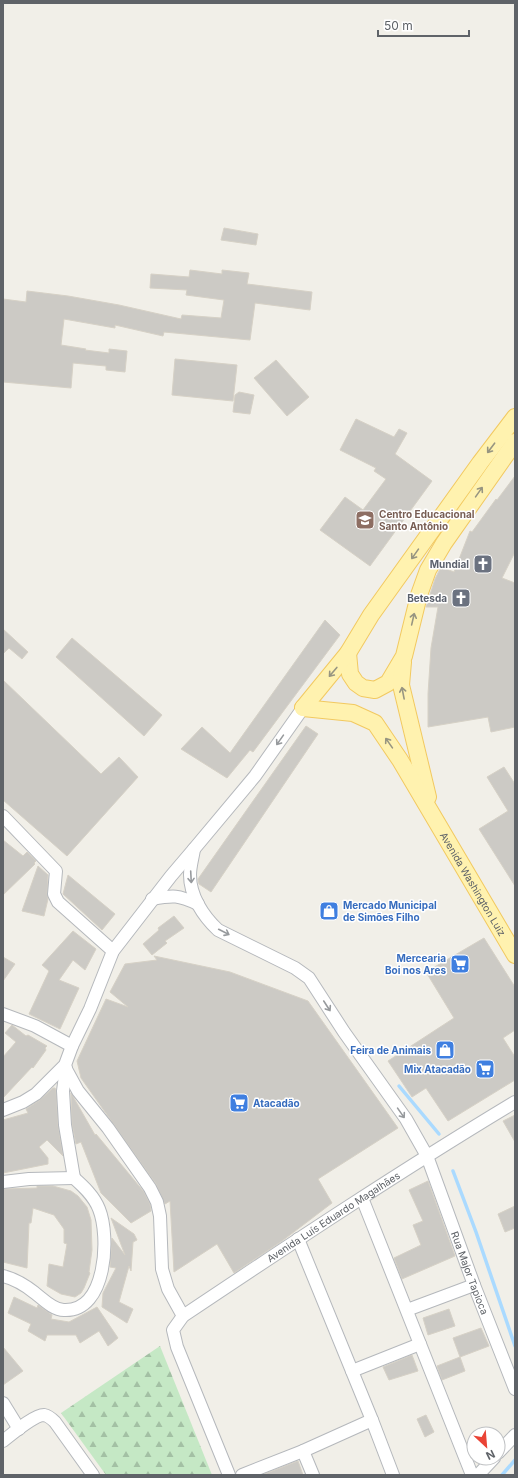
<svg xmlns="http://www.w3.org/2000/svg" width="518" height="1478" font-family="Inter,sans-serif">
<style>
.forest{fill:url(#forest-firs)}
.lines{fill:none;stroke-linecap:round;stroke-linejoin:round}
.stream{stroke:#aadaff;stroke-width:3.5}
.building{fill:#cccac5;stroke:#d6d1c6}
.minor-casing{stroke:#b5b8bc;stroke-width:14}
.major-casing{stroke:#f2c960;stroke-width:18}
.minor{stroke:#fff;stroke-width:12}
.major{stroke:#fff2af;stroke-width:16}
.oneway{stroke:#979581}
.oneway2{stroke:#979a9d}
.labels{text-anchor:middle;stroke-width:3;stroke-linejoin:round;paint-order:stroke}
.education-label{font-size:10px;font-weight:bold;fill:#785e54;stroke:#fff;text-anchor:start}
.worship-label{font-size:10px;font-weight:bold;fill:#5b616d;stroke:#fff;text-anchor:end}
.street-label{font-size:10px;fill:#5f6368;stroke:#fff}
.shop-label{font-size:10px;font-weight:bold;fill:#366cbe;stroke:#fff;text-anchor:end}
</style>
<defs>
<pattern id="forest-firs" width="22" height="20" patternUnits="userSpaceOnUse"><rect width="22" height="20" fill="#c5e8c5"/><path d="M5 1l3.5 6h-7zM16 11l3.5 6h-7z" fill="#a3c0a4"/></pattern>
</defs>
<rect width="100%" height="100%" fill="#f1efe8"/>
<polygon class="forest" points="160,1346 212,1475 106,1475 61,1413"/>
<g class="lines">
<g class="stream">
<polyline points="399,1086 439,1134"/>
<polyline points="453,1171 476,1232 515,1346"/>
<polyline points="502,1475 515,1460"/>
</g>
</g>
<g class="building">
<polygon points="224,228 258,234 256,245 221,240"/>
<polygon points="190,270 222,274 222,270 249,273 247,284 312,292 310,310 255,303 250,340 164,332 163,336 115,325 115,328 64,319 61,345 86,349 85,350 109,353 109,349 127,351 125,372 106,370 106,366 73,363 71,388 3,382 3,299 26,302 27,291 68,296 119,305 181,319 182,315 221,318 224,300 186,295 187,290 150,288 151,274 189,277"/>
<polygon points="175,359 237,365 233,401 172,395"/>
<polygon points="276,360 309,397 287,416 254,378"/>
<polygon points="239,392 254,395 250,414 233,412 235,395"/>
<polygon points="356,419 394,437 399,429 407,433 395,454 432,481 370,566 320,530 345,497 363,510 386,479 374,471 376,468 340,450"/>
<polygon points="515,476 515,552 502,578 515,583 515,727 491,732 488,717 428,727 428,694 431,648 438,607 426,607 435,579 441,567 454,572 470,531 472,532 496,499 497,500"/>
<polygon points="325,620 340,635 253,752 250,750 227,778 181,749 202,727 230,753"/>
<polygon points="3,629 28,652 22,659 9,648 3,654"/>
<polygon points="72,638 162,715 144,736 56,657"/>
<polygon points="3,680 101,774 119,757 138,777 67,856 3,800"/>
<polygon points="306,726 318,734 211,892 199,884 198,879"/>
<polygon points="504,767 515,784 515,886 479,829 508,811 487,777"/>
<polygon points="3,840 23,856 27,852 36,861 34,863 35,864 3,895"/>
<polygon points="38,866 48,875 47,893 48,899 44,916 22,911"/>
<polygon points="68,875 115,914 102,930 63,894"/>
<polygon points="174,916 184,928 165,941 167,943 152,955 143,944 159,930 158,928"/>
<polygon points="73,931 96,949 85,970 73,960 59,980 79,988 60,1029 29,1014 49,971 42,965"/>
<polygon points="484,938 515,987 515,1030 503,1038 515,1057 515,1080 448,1121 426,1088 412,1097 388,1061 454,1018 426,972"/>
<polygon points="154,956 230,972 308,1001 398,1128 318,1179 332,1203 282,1241 234,1273 217,1244 174,1272 170,1201 165,1204 156,1184 81,1078 77,1061 106,999 128,1007 110,992 125,964 157,960"/>
<polygon points="3,957 15,964 3,981"/>
<polygon points="12,1025 26,1036 28,1035 47,1046 45,1048 46,1050 33,1068 32,1067 3,1098 3,1057 16,1042 5,1033"/>
<polygon points="53,1088 55,1088 56,1090 58,1125 63,1156 47,1140 39,1147 48,1158 48,1164 3,1173 3,1120 28,1113 26,1109 40,1100"/>
<polygon points="71,1093 95,1135 96,1134 144,1192 150,1204 151,1211 131,1223 101,1193 81,1142 76,1144 72,1124"/>
<polygon points="515,1115 515,1142 503,1121"/>
<polygon points="428,1181 455,1256 402,1279 394,1258 421,1245 413,1225 423,1221 409,1190"/>
<polygon points="37,1186 53,1186 71,1191 78,1196 87,1207 91,1220 92,1250 89,1272 90,1273 84,1288 81,1293 75,1297 61,1294 47,1286 49,1264 63,1267 67,1244 64,1243 64,1229 54,1215 33,1208 31,1223 29,1223 27,1268 3,1262 3,1189 37,1188"/>
<polygon points="515,1206 515,1228 505,1232 498,1214"/>
<polygon points="111,1218 134,1234 137,1240 133,1242 131,1271 129,1266 119,1302 133,1309 127,1323 102,1307 103,1293 116,1268 110,1267 112,1238 125,1255"/>
<polygon points="14,1297 37,1308 38,1305 52,1315 51,1319 69,1322 97,1307 118,1338 108,1346 99,1331 80,1343 76,1335 47,1335 45,1341 28,1331 31,1324 8,1313"/>
<polygon points="449,1309 455,1326 428,1335 423,1318"/>
<polygon points="481,1328 489,1346 460,1357 453,1338"/>
<polygon points="3,1347 23,1371 3,1385"/>
<polygon points="412,1355 418,1371 389,1380 383,1367"/>
<polygon points="460,1357 465,1371 442,1380 437,1366"/>
<polygon points="426,1415 434,1432 425,1437 417,1419"/>
<polygon points="298,1461 303,1475 262,1475"/>
</g>
<g class="lines">
<defs>
<g id="minor">
<polyline points="3,816 56,871 54,894 58,902 113,951"/>
<path id="s1" d="M 194,849 C 193,857 190,866 190,875 C 190,896 203,916 218,930 L 295,968 L 309,978 L 344,1032 L 406,1119 L 427,1156 L 474,1285 L 515,1389"/>
<path d="M 152,899 C 174,895 178,895 198,904"/>
<polyline points="3,1014 35,1026 72,1046"/>
<polyline points="66,1068 63,1091 65,1125 74,1178"/>
<polyline points="66,1069 78,1091 108,1128 150,1188 157,1202 160,1216 162,1269 168,1289 183,1316"/>
<polyline points="3,1110 23,1102 36,1094 65,1065 72,1046 90,1009 113,951 171,876 194,849 255,776 303,708"/>
<polyline points="3,1182 29,1179 74,1178"/>
<polyline points="362,1198 472,1475"/>
<polyline points="298,1239 372,1420 393,1475"/>
<path d="M 3,1276 C 15,1279 25,1285 35,1293 C 43,1299 53,1310 64,1310 C 107,1312 110,1236 99,1209 C 94,1196 83,1186 74,1178"/>
<polyline points="407,1310 474,1285"/>
<polyline points="352,1371 420,1344"/>
<polyline points="3,1403 19,1429"/>
<path d="M 3,1441 C 12,1434 34,1415 44,1415 C 49,1416 52,1419 55,1422 L 93,1475"/>
<polyline points="303,1451 313,1475"/>
<polyline points="498,1453 515,1435"/>
<path id="s2" d="M 229,1475 L 177,1347 L 173,1330 L 183,1316 C 292,1243 402,1170 515,1102"/>
<polyline points="242,1475 303,1451 372,1420"/>
<polyline points="478,1475 494,1458"/>
</g>
<g id="major">
<polyline points="348,653 350,674 356,683 363,688 375,690 388,683 404,656 419,595 428,570 444,543 515,442"/>
<polyline points="403,662 401,685 428,797"/>
<polyline points="303,708 348,653 371,615 480,463 515,417"/>
<path id="s3" d="M 303,708 L 353,713 L 375,723 L 400,760 L 515,955"/>
</g>
</defs>
<use href="#minor" class="minor-casing"/>
<use href="#major" class="major-casing"/>
<use href="#minor" class="minor"/>
<use href="#major" class="major"/>
</g>
<defs><path id="oneway-shaft" d="M-6 0H5M1.5-3L5.5 0L1.5 3" fill="none" stroke-width="1.6" stroke-linecap="round" stroke-linejoin="round"/></defs>
<g class="oneway">
<use href="#oneway-shaft" transform="translate(491 448) rotate(127)"/>
<use href="#oneway-shaft" transform="translate(479 492) rotate(-55)"/>
<use href="#oneway-shaft" transform="translate(415 554) rotate(125)"/>
<use href="#oneway-shaft" transform="translate(413 619) rotate(-77)"/>
<use href="#oneway-shaft" transform="translate(333 672) rotate(130)"/>
<use href="#oneway-shaft" transform="translate(403 693) rotate(-101)"/>
<use href="#oneway-shaft" transform="translate(389 743) rotate(-125)"/>
</g>
<g class="oneway2">
<use href="#oneway-shaft" transform="translate(280 740) rotate(125)"/>
<use href="#oneway-shaft" transform="translate(191 877) rotate(87)"/>
<use href="#oneway-shaft" transform="translate(224 932) rotate(27)"/>
<use href="#oneway-shaft" transform="translate(327 1006) rotate(57)"/>
<use href="#oneway-shaft" transform="translate(401 1113) rotate(55)"/>
</g>
<defs>
<symbol id="school-square" viewBox="-11 -11 22 22"><rect x="-9" y="-9" width="18" height="18" rx="4" fill="#8d6e63" stroke="#fff"/><path d="M0-5L7-2L0 1L-7-2ZM-4 1L0 2.5L4 1V4Q0 6-4 4Z" fill="#fff"/></symbol>
<symbol id="church-square" viewBox="-11 -11 22 22"><rect x="-9" y="-9" width="18" height="18" rx="4" fill="#6b7280" stroke="#fff"/><path d="M-1.2-6h2.4v3.5h3.3v2.4h-3.3V6h-2.4V-.1h-3.3v-2.4h3.3Z" fill="#fff"/></symbol>
<symbol id="shop-square" viewBox="-11 -11 22 22"><rect x="-9" y="-9" width="18" height="18" rx="4" fill="#3f7fe0" stroke="#fff"/><path d="M-5-2.5h2.3a2.7 3.5 0 0 1 5.4 0H5L5.5 6h-11ZM-1.5-2.5h3a1.5 2.3 0 0 0-3 0Z" fill="#fff"/></symbol>
<symbol id="supermarket-square" viewBox="-11 -11 22 22"><rect x="-9" y="-9" width="18" height="18" rx="4" fill="#3f7fe0" stroke="#fff"/><path d="M-6-5.5h2.5l.6 2H6L4.5 2H-2.5L-4.4-4H-6ZM-1.5 3.2a1.3 1.3 0 1 0 .1 0ZM3 3.2a1.3 1.3 0 1 0 .1 0Z" fill="#fff"/></symbol>
</defs>
<g fill-rule="evenodd">
<use href="#school-square" x="354" y="509" width="22" height="22"/>
<use href="#church-square" x="472" y="553" width="22" height="22"/>
<use href="#church-square" x="450" y="587" width="22" height="22"/>
<use href="#shop-square" x="318" y="900" width="22" height="22"/>
<use href="#supermarket-square" x="449" y="953" width="22" height="22"/>
<use href="#shop-square" x="434" y="1039" width="22" height="22"/>
<use href="#supermarket-square" x="474" y="1058" width="22" height="22"/>
<use href="#supermarket-square" x="228" y="1092" width="22" height="22"/>
</g>
<g class="labels">
<g class="education-label">
<text x="379" y="518">Centro Educacional<tspan x="379" dy="12">Santo Antônio</tspan></text>
</g>
<g class="worship-label">
<text x="469" y="568">Mundial</text>
<text x="447" y="602">Betesda</text>
</g>
<g class="street-label">
<text dy="4" stroke="none"><textPath href="#s3" startOffset="263">Avenida Washington Luiz</textPath></text>
<text dy="4" stroke="none"><textPath href="#s2" startOffset="353">Avenida Luís Eduardo Magalhães</textPath></text>
<text dy="4" stroke="none"><textPath href="#s1" startOffset="531">Rua Major Tapioca</textPath></text>
</g>
<g class="shop-label">
<text x="343" y="909" text-anchor="start">Mercado Municipal<tspan x="343" dy="12">de Simões Filho</tspan></text>
<text x="446" y="962">Mercearia<tspan x="446" dy="12">Boi nos Ares</tspan></text>
<text x="431" y="1054">Feira de Animais</text>
<text x="471" y="1073">Mix Atacadão</text>
<text x="253" y="1107" text-anchor="start">Atacadão</text>
</g>
</g>
<rect width="518" height="1478" fill="none" stroke="#5f6368" stroke-width="8"/>
<g transform="translate(486 1446) rotate(154)"><circle r="19" fill="#ffffff" stroke="#bfc1c3"/>
<path d="M0-3L7 15L0 10L-7 15Z" fill="#ea4335"/>
<text y="-6" font-size="11" font-weight="bold" text-anchor="middle" fill="#5f6368">N</text>
</g>
<path d="M378 30v6h91v-6" fill="none" stroke="#5f6368" stroke-width="2"/>
<text x="384" y="30" font-size="12" fill="#5f6368" stroke="#ffffff" stroke-width="3" paint-order="stroke">50 m</text>
</svg>
